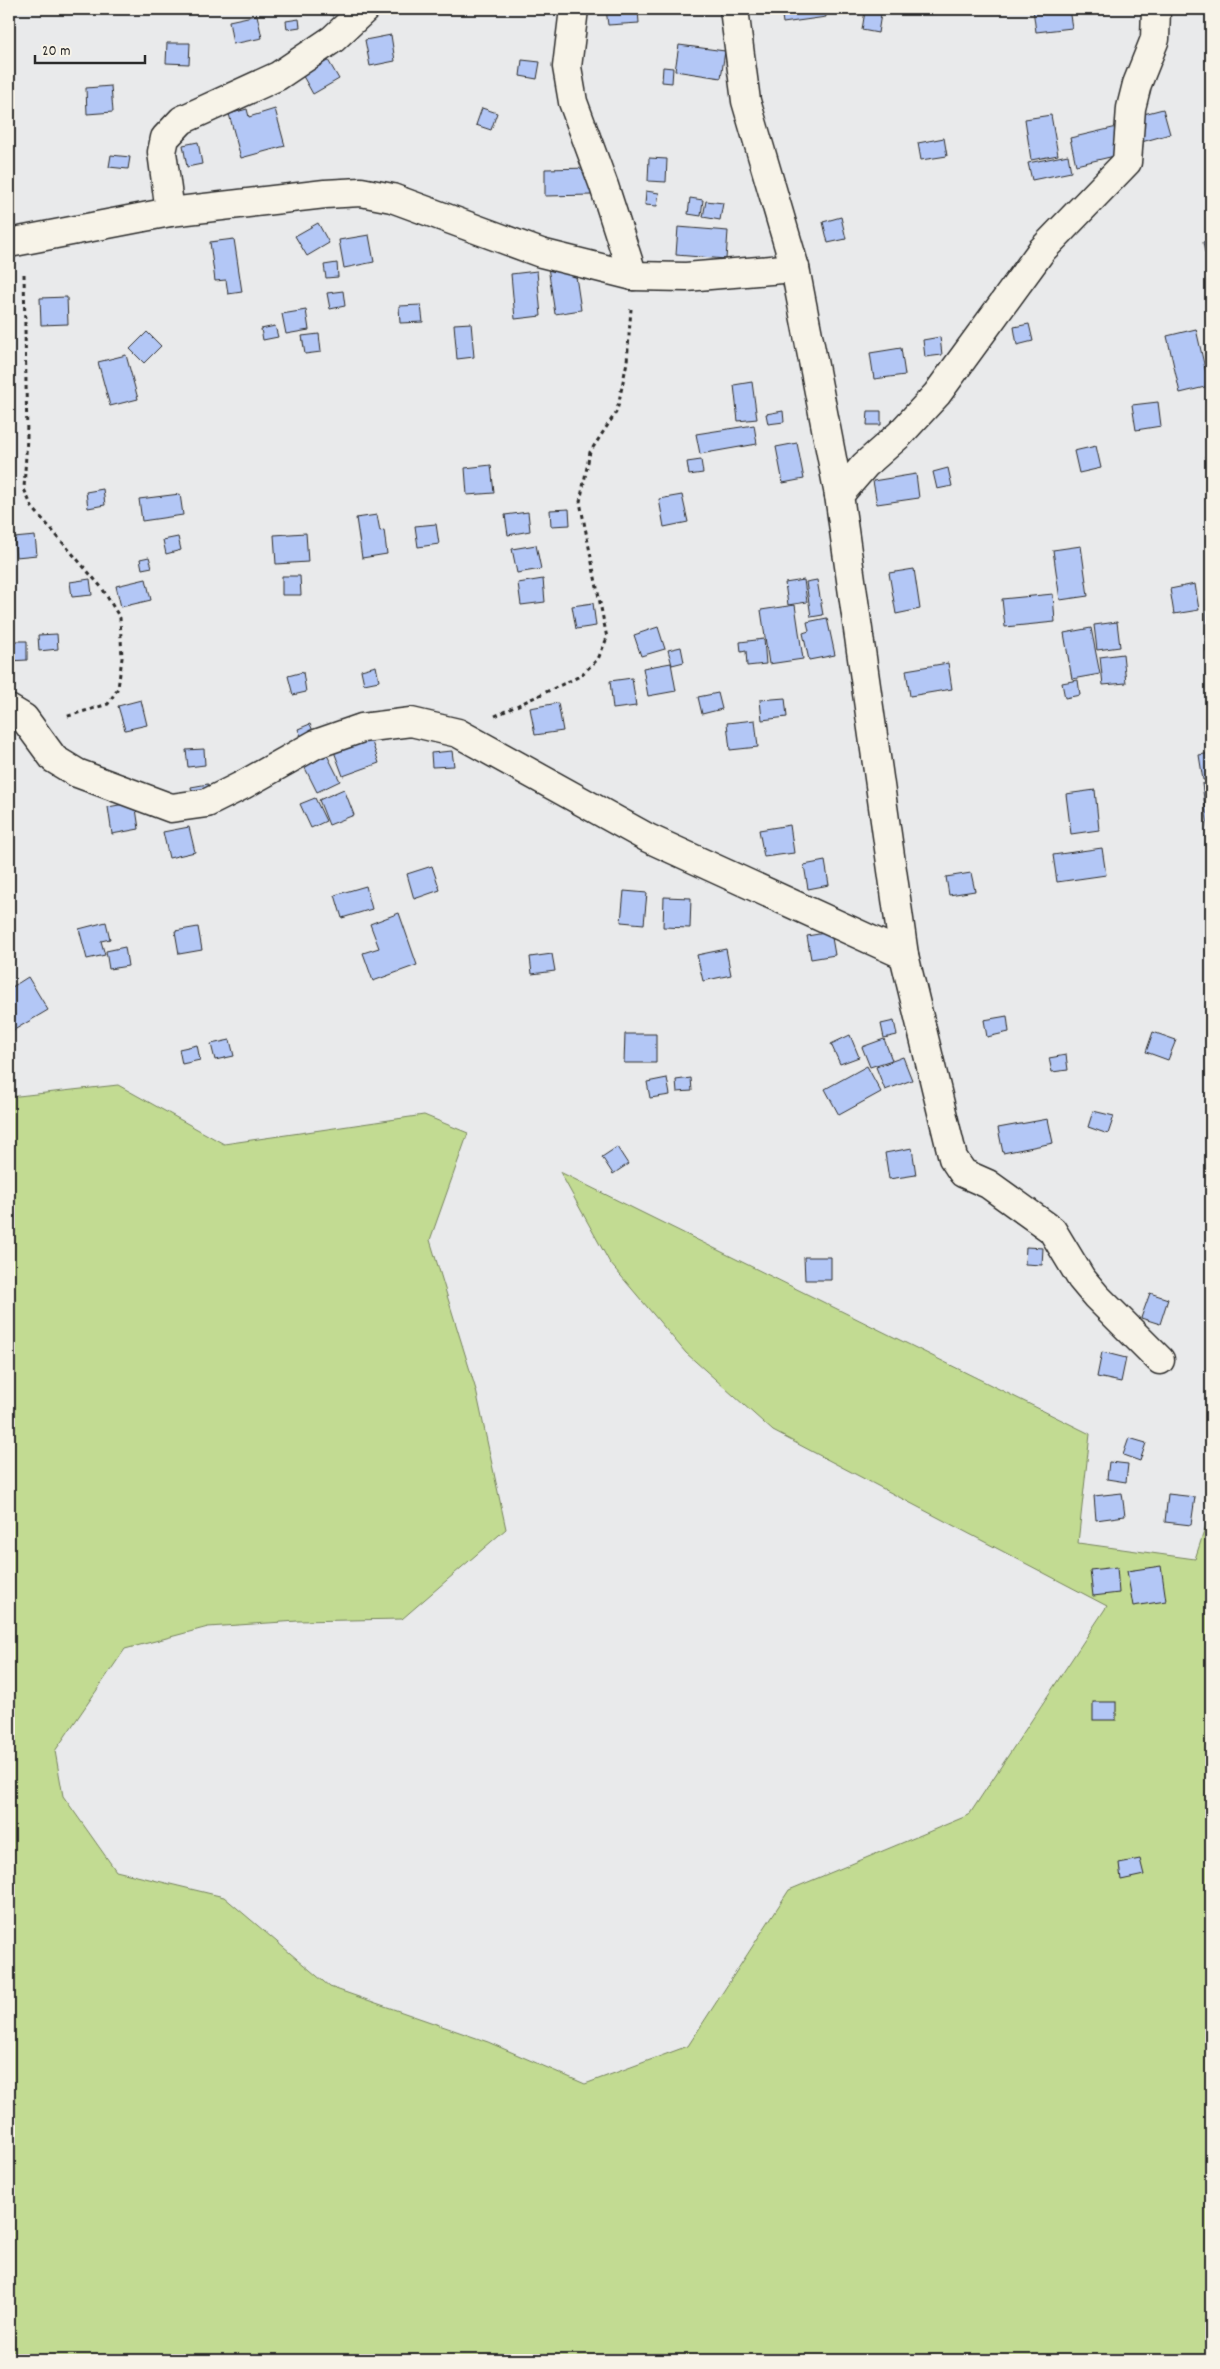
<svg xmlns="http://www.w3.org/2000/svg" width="1220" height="2369" font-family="Dekko,sans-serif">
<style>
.green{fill:#c2db92;stroke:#76835e}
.building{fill:#b3c7f6;stroke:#2b2b2b}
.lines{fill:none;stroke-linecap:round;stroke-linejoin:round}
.minor-casing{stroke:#2b2b2b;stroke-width:31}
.path{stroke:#2b2b2b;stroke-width:3;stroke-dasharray:4 4;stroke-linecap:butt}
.minor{stroke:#f7f3e8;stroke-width:28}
</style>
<rect width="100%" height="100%" fill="#e9eaeb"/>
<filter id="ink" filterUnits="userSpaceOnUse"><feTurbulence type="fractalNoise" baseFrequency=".02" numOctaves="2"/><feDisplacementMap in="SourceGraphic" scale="10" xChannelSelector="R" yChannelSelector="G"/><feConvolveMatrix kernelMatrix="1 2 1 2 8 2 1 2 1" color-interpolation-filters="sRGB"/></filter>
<g filter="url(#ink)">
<polygon class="green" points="118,1085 224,1144 424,1115 468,1133 430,1240 476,1390 506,1529 402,1619 298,1621 208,1627 125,1649 55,1751 63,1796 116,1871 224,1897 330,1987 488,2042 585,2084 688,2046 789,1890 969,1815 1107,1606 773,1431 686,1353 610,1263 560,1172 1090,1434 1078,1543 1195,1559 1211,1510 1211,2360 9,2360 9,1097"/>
<g class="building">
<polygon points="317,9 336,9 333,16"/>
<polygon points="606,9 638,9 639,23 608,25"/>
<polygon points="781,9 825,9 826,17 783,23"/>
<polygon points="1033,9 1069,9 1072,28 1036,32"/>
<polygon points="865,11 881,14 878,33 862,30"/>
<polygon points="257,15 262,38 233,44 229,21"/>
<polygon points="299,19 300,27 287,29 286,21"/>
<polygon points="391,35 395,61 370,66 365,40"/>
<polygon points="167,43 190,43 189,64 166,63"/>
<polygon points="679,45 725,51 721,78 675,71"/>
<polygon points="325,55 339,79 313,94 299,69"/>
<polygon points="522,60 540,62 537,79 520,76"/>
<polygon points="663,67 673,68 672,83 662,82"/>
<polygon points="111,86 113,112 87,114 86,88"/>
<polygon points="482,108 497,113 491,130 476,125"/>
<polygon points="247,109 249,117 275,109 285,146 241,158 229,114"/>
<polygon points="1163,109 1170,134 1138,143 1132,117"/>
<polygon points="1051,115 1058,155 1031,160 1025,119"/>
<polygon points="1117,127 1123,154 1076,165 1070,138"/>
<polygon points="944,138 947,156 921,160 918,143"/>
<polygon points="198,142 202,164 187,167 183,145"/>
<polygon points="111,155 130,157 128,169 109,167"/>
<polygon points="1068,155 1071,172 1032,180 1028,163"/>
<polygon points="649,158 667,159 666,182 648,181"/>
<polygon points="591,168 592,195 545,196 545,169"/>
<polygon points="646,191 659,193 657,206 645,205"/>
<polygon points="690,198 703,200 701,216 688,214"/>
<polygon points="706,201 723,203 720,220 703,217"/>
<polygon points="841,217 846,239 828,243 823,222"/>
<polygon points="318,223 329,243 307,256 295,236"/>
<polygon points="678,227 728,231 726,259 676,255"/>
<polygon points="369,235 374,262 344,268 339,240"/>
<polygon points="234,239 242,292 228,294 226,280 215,281 210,242"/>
<polygon points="1211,240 1211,252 1205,253 1203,242"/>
<polygon points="337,263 338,277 326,278 324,265"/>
<polygon points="574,263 581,310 555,314 548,267"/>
<polygon points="537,271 541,316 515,319 511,274"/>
<polygon points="343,291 345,306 330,309 327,293"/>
<polygon points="67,297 68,324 41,325 40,298"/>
<polygon points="421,305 423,322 400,323 399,306"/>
<polygon points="306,310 309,330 286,334 282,314"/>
<polygon points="471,323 474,357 457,359 454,324"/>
<polygon points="1029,324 1033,341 1017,345 1014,327"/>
<polygon points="275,326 278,337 263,340 261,329"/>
<polygon points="1196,329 1209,386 1180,393 1167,336"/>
<polygon points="147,332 161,346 144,363 130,349"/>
<polygon points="319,334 321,352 305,354 302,336"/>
<polygon points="940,337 942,355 925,357 923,340"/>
<polygon points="901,348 905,375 874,379 870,353"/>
<polygon points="126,355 138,399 110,406 98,362"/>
<polygon points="752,382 757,419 738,421 734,385"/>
<polygon points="1158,402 1161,426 1136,430 1132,405"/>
<polygon points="783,411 784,422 768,424 766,414"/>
<polygon points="868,411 881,411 881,425 867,425"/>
<polygon points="754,425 757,444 700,454 696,434"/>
<polygon points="797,443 804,479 783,483 776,447"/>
<polygon points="1096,446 1101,468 1079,473 1074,451"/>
<polygon points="1211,455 1211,474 1208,474 1205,456"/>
<polygon points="701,460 703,473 689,475 687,462"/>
<polygon points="491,465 494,493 467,495 465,468"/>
<polygon points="948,468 952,486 937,489 933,472"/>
<polygon points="916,474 919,498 877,504 873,481"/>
<polygon points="103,489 105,505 88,508 86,492"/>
<polygon points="180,494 183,515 142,521 139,499"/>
<polygon points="682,495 688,522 664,527 659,499"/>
<polygon points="569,509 570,525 551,526 550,510"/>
<polygon points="528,512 530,531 508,535 505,515"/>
<polygon points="377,515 380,531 384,530 387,554 362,558 356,518"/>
<polygon points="436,524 439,544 418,547 415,526"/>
<polygon points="306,533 308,562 276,564 274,535"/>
<polygon points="35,536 37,555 16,557 14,538"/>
<polygon points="178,537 181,550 166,554 163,540"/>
<polygon points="536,545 541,569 517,573 512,549"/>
<polygon points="1081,546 1088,596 1060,600 1053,550"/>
<polygon points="149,557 152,567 142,569 140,559"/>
<polygon points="914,569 920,609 896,614 889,573"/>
<polygon points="282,576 300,576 301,595 282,595"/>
<polygon points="90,579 92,595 72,597 70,582"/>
<polygon points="146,579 151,600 121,607 116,586"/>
<polygon points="543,579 545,602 521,605 518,583"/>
<polygon points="804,580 807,602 788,605 785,583"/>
<polygon points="817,580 823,615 811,617 806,582"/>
<polygon points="1195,584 1199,610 1174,614 1170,589"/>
<polygon points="1053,594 1055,622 1005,627 1002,599"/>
<polygon points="1207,599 1211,599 1211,651 1206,651"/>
<polygon points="593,603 596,626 576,629 572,606"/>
<polygon points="795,605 803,659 769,664 761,610"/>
<polygon points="827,618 835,655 809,660 803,633 809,631 807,622"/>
<polygon points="1117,622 1120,647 1097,650 1094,625"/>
<polygon points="658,627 665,649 641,656 634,635"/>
<polygon points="1091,628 1100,674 1072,679 1064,633"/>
<polygon points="57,634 58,649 39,651 38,635"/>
<polygon points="764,639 766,664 747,666 746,651 741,652 740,642"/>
<polygon points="9,641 27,641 27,660 9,661"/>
<polygon points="681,647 684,662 672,665 668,650"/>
<polygon points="1123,654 1126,683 1103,685 1100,657"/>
<polygon points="671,663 676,691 648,696 643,668"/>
<polygon points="948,663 952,689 910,696 906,670"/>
<polygon points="376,666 379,681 364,684 361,670"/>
<polygon points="303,672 306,692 293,695 288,676"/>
<polygon points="632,678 636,706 613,709 610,681"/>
<polygon points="1078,680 1080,695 1065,698 1062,683"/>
<polygon points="718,693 722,709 702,714 698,697"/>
<polygon points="785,698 787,717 762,720 760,700"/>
<polygon points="141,700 147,725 125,730 118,706"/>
<polygon points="558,703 563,731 535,735 530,708"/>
<polygon points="755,720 758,747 730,750 727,723"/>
<polygon points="310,724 316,738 304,743 298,729"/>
<polygon points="369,733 379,763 343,776 332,746"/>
<polygon points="323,747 340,781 317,792 300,758"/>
<polygon points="204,749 205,765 188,767 186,750"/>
<polygon points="452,751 454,766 432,767 431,753"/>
<polygon points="1211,753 1211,779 1203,780 1199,755"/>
<polygon points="1211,783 1211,828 1208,828 1202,784"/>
<polygon points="208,784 212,798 194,802 191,787"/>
<polygon points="344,789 354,815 329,825 319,800"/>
<polygon points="1095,790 1099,830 1071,834 1066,794"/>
<polygon points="315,798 326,821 311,828 300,804"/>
<polygon points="135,802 139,829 112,834 108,807"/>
<polygon points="790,825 794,853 764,857 759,830"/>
<polygon points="189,827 195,852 169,858 163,832"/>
<polygon points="1102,848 1106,875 1057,882 1053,855"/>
<polygon points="825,861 829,885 808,889 804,865"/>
<polygon points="432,866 440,890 414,899 407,874"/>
<polygon points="971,873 975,891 949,895 946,877"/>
<polygon points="366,886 372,909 342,918 335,895"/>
<polygon points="624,891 647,893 644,924 621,922"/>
<polygon points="664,897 691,898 690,928 663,927"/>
<polygon points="399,913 417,965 373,981 363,953 379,948 370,924"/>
<polygon points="106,922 110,939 101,941 105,955 87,959 79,929"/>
<polygon points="198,927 202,950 179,954 175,931"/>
<polygon points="831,932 835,955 811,959 807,936"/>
<polygon points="125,947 128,966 109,969 106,951"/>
<polygon points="726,949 731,975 703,981 697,955"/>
<polygon points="552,954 555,971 532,974 530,957"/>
<polygon points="28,977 48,1010 9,1033 9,989"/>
<polygon points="1007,1016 1009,1032 987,1037 984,1020"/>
<polygon points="894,1021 897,1035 884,1038 881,1024"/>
<polygon points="1153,1032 1176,1040 1168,1060 1146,1052"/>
<polygon points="625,1034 656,1034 656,1063 624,1063"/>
<polygon points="850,1035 859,1057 840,1064 831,1044"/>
<polygon points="884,1039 892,1060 870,1067 862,1047"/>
<polygon points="230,1040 234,1056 215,1060 211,1044"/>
<polygon points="197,1045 200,1060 182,1064 179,1049"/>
<polygon points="1066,1055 1068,1070 1052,1072 1049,1058"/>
<polygon points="903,1057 912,1080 885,1090 876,1067"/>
<polygon points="867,1066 881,1092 839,1115 825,1089"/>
<polygon points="667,1078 670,1095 650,1098 647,1082"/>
<polygon points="691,1078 692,1091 677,1092 676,1080"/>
<polygon points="1093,1111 1114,1116 1108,1134 1088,1127"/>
<polygon points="1048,1119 1053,1143 1003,1153 998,1128"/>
<polygon points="617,1147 628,1164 613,1174 602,1157"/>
<polygon points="912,1148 916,1175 889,1179 885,1153"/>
<polygon points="1026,1247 1043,1248 1042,1265 1025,1264"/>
<polygon points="804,1257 831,1257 831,1280 805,1280"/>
<polygon points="1150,1293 1168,1299 1160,1324 1141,1318"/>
<polygon points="1102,1352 1126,1358 1121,1382 1097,1377"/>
<polygon points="1129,1438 1146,1443 1140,1461 1123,1455"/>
<polygon points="1109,1462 1128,1464 1126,1482 1107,1479"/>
<polygon points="1122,1493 1125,1516 1096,1520 1094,1496"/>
<polygon points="1168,1494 1195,1497 1191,1525 1165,1522"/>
<polygon points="1161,1566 1166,1601 1133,1606 1127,1571"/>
<polygon points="1117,1567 1119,1593 1093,1596 1090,1570"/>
<rect x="1093" y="1702" width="23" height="18"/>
<polygon points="1140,1859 1144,1875 1121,1880 1119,1863"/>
</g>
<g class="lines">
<defs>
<g id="minor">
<polyline points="574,9 567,67 573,102 604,186 633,276"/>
<polyline points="734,9 746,101 795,268 839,495 904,955 953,1158 963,1173 988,1184 1052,1230 1081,1278 1096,1296 1160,1360"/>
<polyline points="170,212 162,152 165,138 182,120 278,76 333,39 365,9"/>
<polyline points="9,243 170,212 325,194 361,192 392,198 541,253 633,276 686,277 795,268"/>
<polyline points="839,495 865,465 900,434 937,394 1042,250 1127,162 1131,108 1137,84 1155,39 1156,9"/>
<polyline points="9,709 24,718 54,759 77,773 171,808 207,803 243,785 316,744 362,728 411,722 458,733 648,838 904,955"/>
</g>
</defs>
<use href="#minor" class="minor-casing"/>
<g class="path">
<polyline points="24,274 27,437 24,489 32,507 102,588 120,618 122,658 118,688 108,704 65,717"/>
<polyline points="495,716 580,676 598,659 607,638 580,502 590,452 617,411 627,362 631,309"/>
</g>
<use href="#minor" class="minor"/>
</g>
</g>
<rect width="1220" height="2369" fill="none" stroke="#f7f3e8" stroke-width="30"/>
<rect x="15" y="15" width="1190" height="2339" fill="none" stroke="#2b2b2b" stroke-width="2" filter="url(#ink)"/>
<path d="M35 55v8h110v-8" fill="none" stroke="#2b2b2b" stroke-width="2.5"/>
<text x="42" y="55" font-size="15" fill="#2b2b2b" stroke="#f7f3e8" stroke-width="4" paint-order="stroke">20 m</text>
</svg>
